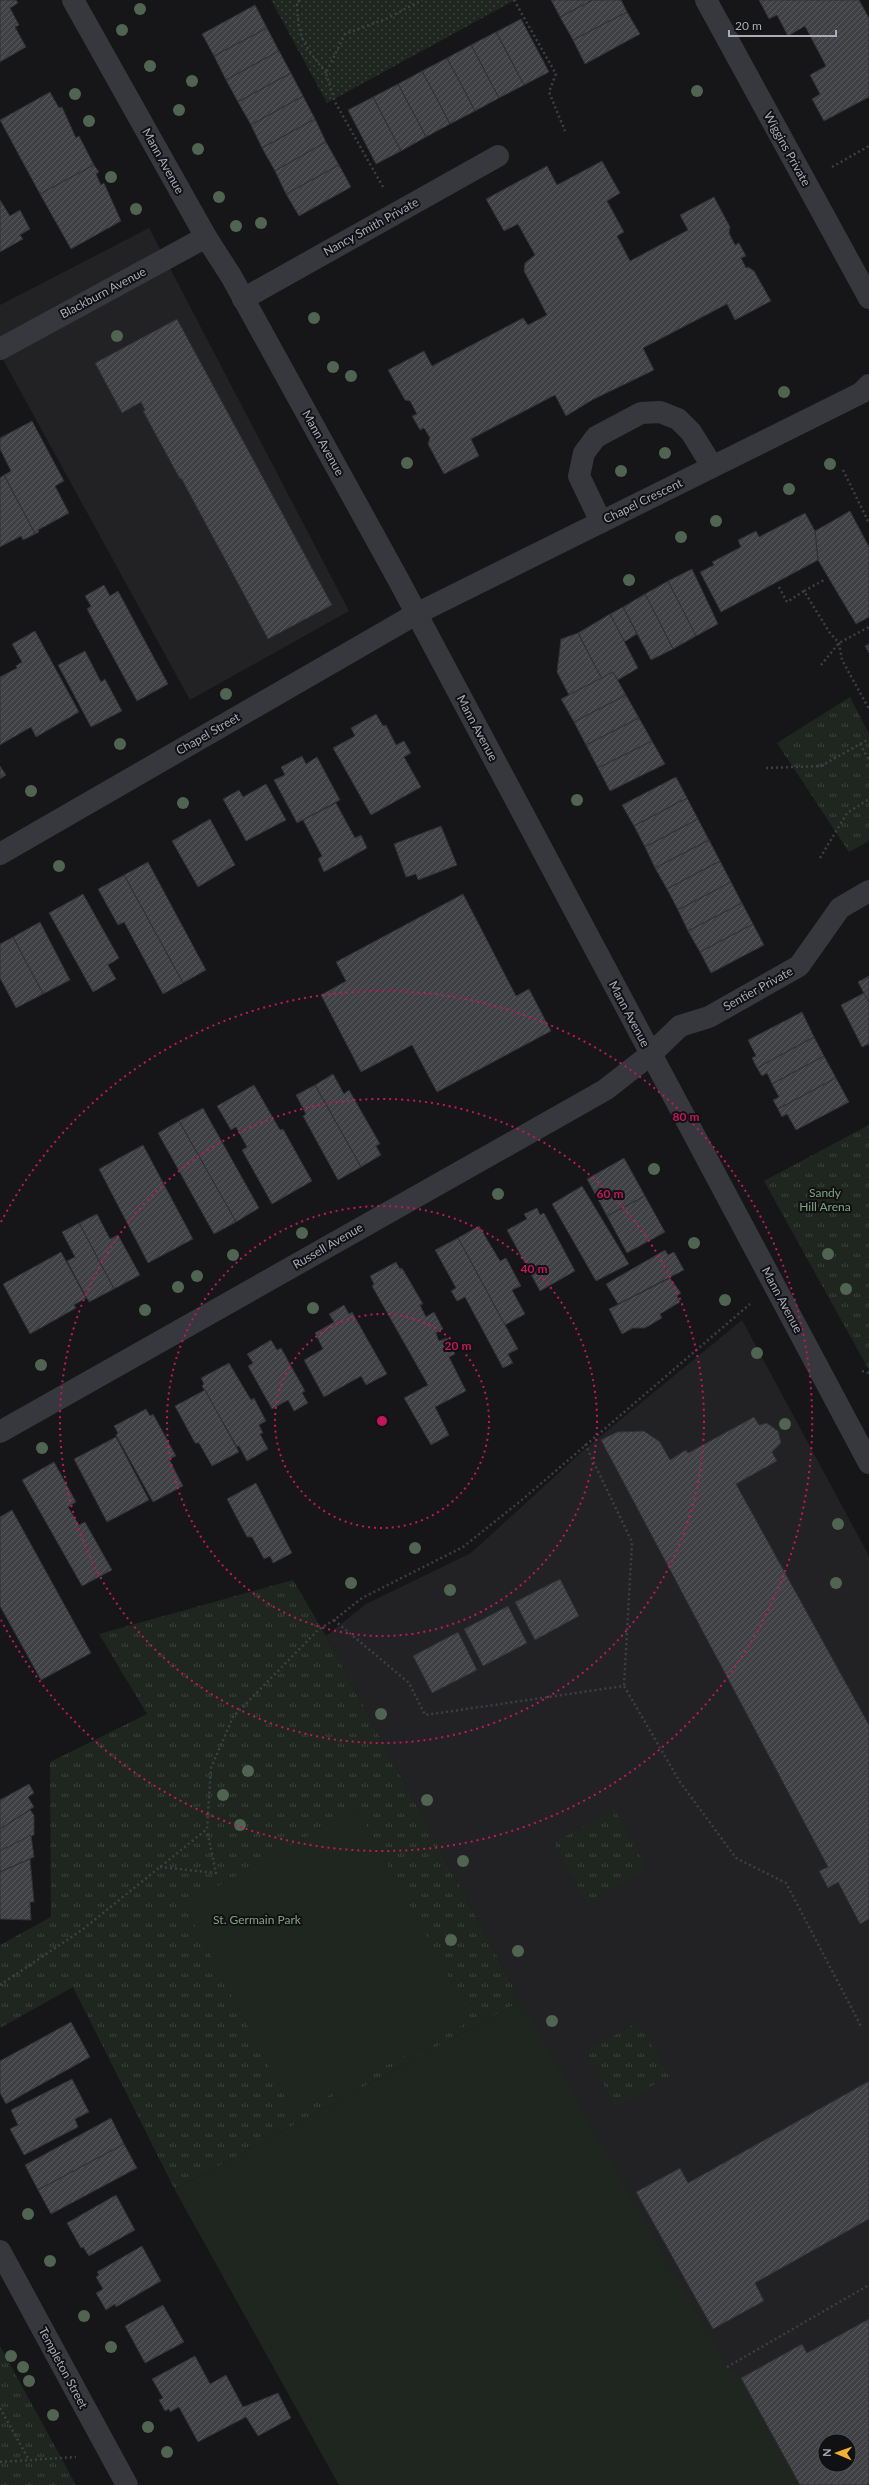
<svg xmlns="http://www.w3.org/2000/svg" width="869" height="2485" font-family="Lato,sans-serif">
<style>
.built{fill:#222225;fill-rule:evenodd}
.grass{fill:url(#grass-dots)}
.park{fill:url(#park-tufts)}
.pitch{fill:#1e261f}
.building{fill:url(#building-hatch);stroke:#303034;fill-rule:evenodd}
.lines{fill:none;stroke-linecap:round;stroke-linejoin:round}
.path{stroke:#3d3f44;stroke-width:2.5;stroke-dasharray:2 3;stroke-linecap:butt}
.minor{stroke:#37383d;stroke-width:22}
.tree{fill:#506452}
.ring{fill:none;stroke:#c2185b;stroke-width:2;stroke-dasharray:2 4}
.labels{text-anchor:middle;stroke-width:4;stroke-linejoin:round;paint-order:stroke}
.street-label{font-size:12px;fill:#a8adb8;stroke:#111113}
.park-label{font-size:12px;fill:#7fa381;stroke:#111113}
.centre{fill:#c2185b;stroke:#111113;stroke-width:2}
.ring-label{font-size:12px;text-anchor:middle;font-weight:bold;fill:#c2185b;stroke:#111113;stroke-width:4;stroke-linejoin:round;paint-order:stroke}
</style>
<defs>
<pattern id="grass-dots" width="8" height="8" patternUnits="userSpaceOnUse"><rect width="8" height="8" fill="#1e261f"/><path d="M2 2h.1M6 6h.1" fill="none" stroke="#3c433d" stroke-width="1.8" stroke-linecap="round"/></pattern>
<pattern id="park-tufts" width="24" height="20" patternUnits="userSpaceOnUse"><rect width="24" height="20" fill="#1e261f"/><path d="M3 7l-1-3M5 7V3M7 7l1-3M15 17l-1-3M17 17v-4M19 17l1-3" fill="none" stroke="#3c433d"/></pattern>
<pattern id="building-hatch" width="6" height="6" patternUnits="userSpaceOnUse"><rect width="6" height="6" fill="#404145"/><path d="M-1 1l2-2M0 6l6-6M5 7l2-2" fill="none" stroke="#595a5e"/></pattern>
</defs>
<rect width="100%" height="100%" fill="#161618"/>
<g class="built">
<polygon points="149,228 349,611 190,700 0,354 0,305"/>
<path d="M 742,1320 L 869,1556 L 869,2485 L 339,2485 L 175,2190 L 521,2001 L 326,1636 L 366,1604 L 471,1553 L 586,1448 ZM 825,2441 L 849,2441 L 849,2465 L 825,2465 Z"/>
</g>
<polygon class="grass" points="271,0 515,0 327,103"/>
<g class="park">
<polygon points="850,697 869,734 869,841 849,852 777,743"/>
<polygon points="869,1125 869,1370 764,1181"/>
<polygon points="293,1580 326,1636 521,2001 175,2190 73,1987 0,2028 0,1945 51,1917 50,1762 147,1714 99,1634"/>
<polygon points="614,1809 647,1869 588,1903 554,1843"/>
<polygon points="638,2022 669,2076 616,2106 585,2052"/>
<polygon points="0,2346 76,2485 0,2485"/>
</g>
<g class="pitch">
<polygon points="357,1808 472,2020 294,2114 184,1905"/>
<polygon points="521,2001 727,2367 741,2378 800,2485 339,2485 175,2190"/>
</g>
<g class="building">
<polygon points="0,0 16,0 18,3 10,8 19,25 15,27 26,47 0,62"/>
<polygon points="551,0 593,0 560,17"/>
<polygon points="593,0 621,0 627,12 573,40 560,17"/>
<polygon points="759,0 859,0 869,18 869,97 824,121 812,99 820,94 810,75 826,66 805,26 788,36 777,15 769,19"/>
<polygon points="255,5 267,28 214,56 202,34"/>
<polygon points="627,12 640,34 585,64 573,40"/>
<polygon points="521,19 549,72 524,85 496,32"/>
<polygon points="267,28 279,51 226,80 214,56"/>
<polygon points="496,32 524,85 499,98 471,45"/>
<polygon points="471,45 499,98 475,111 447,58"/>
<polygon points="279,51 291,73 238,102 226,80"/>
<polygon points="447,58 475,111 450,124 422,71"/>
<polygon points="422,71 450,124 426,137 398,84"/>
<polygon points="291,73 303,96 251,125 238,102"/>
<polygon points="398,84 426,137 401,151 373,97"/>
<polygon points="50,92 59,108 62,107 76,138 79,136 94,165 40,194 0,120"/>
<polygon points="303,96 315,119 262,148 251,125"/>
<polygon points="373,97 401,151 376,164 348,110"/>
<polygon points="315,119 326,142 275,171 262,148"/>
<polygon points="326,142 339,165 286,194 275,171"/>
<polygon points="602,161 620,193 607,201 624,232 617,236 630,261 688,230 680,215 714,197 730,227 729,233 735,245 739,243 746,256 741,258 746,268 748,267 754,271 771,301 735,320 727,304 643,348 654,370 592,400 566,416 555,395 471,439 479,456 444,474 428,444 430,438 424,428 420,430 412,416 417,414 410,401 405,400 388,370 424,351 432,366 523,318 528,325 547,315 524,271 525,263 535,255 518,224 504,231 486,199 547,166 557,185"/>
<polygon points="94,165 99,172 96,174 101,185 104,183 121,221 71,249 40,194"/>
<polygon points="339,165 351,187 299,216 286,194"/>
<polygon points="0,200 10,216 20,210 30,229 20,235 23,239 0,252"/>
<polygon points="177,319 332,605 268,639 181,478 180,479 143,411 145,410 141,402 122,413 95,363"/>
<polygon points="32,421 64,481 55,486 69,513 38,530 39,532 35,534 4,475 11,471 0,449 0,438"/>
<polygon points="4,475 35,534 23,540 21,536 0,547 0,478"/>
<polygon points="850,511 869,547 869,617 856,624 818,560 815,531"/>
<polygon points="805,513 815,531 818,560 721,612 700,572 714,565 712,562 741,547 738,540 756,531 759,537"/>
<polygon points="692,569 718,624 696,636 668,581"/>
<polygon points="668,581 696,636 673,649 645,594"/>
<polygon points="104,585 110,596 118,591 168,684 137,701 87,609 91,606 85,596"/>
<polygon points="645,594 673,649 651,660 623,607"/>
<polygon points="623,607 637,634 624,642 610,614"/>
<polygon points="610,614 638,668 618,680 613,672 602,679 578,633"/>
<polygon points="35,631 79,712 36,737 31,727 0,745 0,677 17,668 16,666 22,662 12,644"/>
<polygon points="578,633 602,679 569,695 557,672 561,639"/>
<polygon points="869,644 869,653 865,646"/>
<polygon points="85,651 101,682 105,679 122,711 91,727 58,665"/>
<polygon points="613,672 626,695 574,722 561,699"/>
<polygon points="626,695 639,718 586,745 574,722"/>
<polygon points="376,714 383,726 386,725 396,745 404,741 411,753 404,757 421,787 371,815 333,748 355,736 351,728"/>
<polygon points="639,718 652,741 598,768 586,745"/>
<polygon points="652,741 665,764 610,791 598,768"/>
<polygon points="302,756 306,764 317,757 340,800 297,823 274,780 285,775 281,767"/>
<polygon points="0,766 6,775 0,779"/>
<polygon points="676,777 687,798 634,826 622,805"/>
<polygon points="266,784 286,820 246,841 223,799 239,790 243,797"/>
<polygon points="687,798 698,819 645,847 634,826"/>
<polygon points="336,803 355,838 361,835 367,848 324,872 318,859 322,856 303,820"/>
<polygon points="210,819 235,865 198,887 172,841"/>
<polygon points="698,819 709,840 655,868 645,847"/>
<polygon points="441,826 457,865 418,880 416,874 406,877 394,844"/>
<polygon points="709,840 720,861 667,889 655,868"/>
<polygon points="720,861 731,882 678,910 667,889"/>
<polygon points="148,862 206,970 183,983 124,875"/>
<polygon points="124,875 183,983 163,994 124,922 118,925 98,889"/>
<polygon points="731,882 742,903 688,931 678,910"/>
<polygon points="83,894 119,958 108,965 116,979 93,992 49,913"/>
<polygon points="463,894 516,996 529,989 551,1031 437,1092 412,1045 361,1072 321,995 346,981 336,962"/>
<polygon points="742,903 753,924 700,952 688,931"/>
<polygon points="40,922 70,980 43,994 13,937"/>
<polygon points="753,924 764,945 711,973 700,952"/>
<polygon points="13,937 43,994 16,1008 0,978 0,944"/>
<polygon points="869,976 869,1003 858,982"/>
<polygon points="864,993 869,1003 869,1044 862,1047 841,1005"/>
<polygon points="802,1012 814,1037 757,1068 752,1058 756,1056 748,1040"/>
<polygon points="814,1037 824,1056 772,1084 767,1073 762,1076 757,1068"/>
<polygon points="824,1056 836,1078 778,1109 773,1100 779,1097 772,1084"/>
<polygon points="333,1074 344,1094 349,1090 380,1144 376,1146 381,1155 361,1167 315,1085"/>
<polygon points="836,1078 849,1102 796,1130 787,1114 782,1117 778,1109"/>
<polygon points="254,1085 280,1130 283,1129 312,1181 272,1204 242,1150 247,1147 236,1127 231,1130 217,1106"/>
<polygon points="315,1085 361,1167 338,1180 303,1116 306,1114 296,1095"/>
<polygon points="203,1108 259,1208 236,1222 179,1121"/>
<polygon points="179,1121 236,1222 214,1234 158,1133"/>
<polygon points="143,1145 193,1239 148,1263 99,1169"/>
<polygon points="624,1158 645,1196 607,1216 587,1179"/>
<polygon points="582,1186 629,1264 596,1281 552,1204"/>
<polygon points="645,1196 665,1232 627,1253 607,1216"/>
<polygon points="537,1208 540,1215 544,1213 575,1271 540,1291 507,1230 527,1219 524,1214"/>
<polygon points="97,1214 110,1239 118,1235 140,1275 114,1289 79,1223"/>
<polygon points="79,1223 114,1289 89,1302 67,1261 75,1257 62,1232"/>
<polygon points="479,1226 500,1261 506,1258 521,1286 512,1290 525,1314 505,1325 458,1238"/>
<polygon points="458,1238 518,1349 508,1354 513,1363 503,1368 465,1297 457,1301 451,1291 456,1288 435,1250"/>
<polygon points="665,1250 668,1255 674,1252 684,1270 618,1304 606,1284"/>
<polygon points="61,1252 86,1298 74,1305 76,1308 30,1334 3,1284"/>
<polygon points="396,1262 400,1269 402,1268 423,1304 420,1305 426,1317 434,1312 443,1329 436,1333 438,1339 439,1341 447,1338 455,1354 449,1357 466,1391 435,1407 449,1435 431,1445 404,1398 428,1385 372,1286 374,1284 370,1276"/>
<polygon points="670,1278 681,1293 677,1296 680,1302 660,1314 662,1318 645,1328 633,1328 622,1334 609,1309"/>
<polygon points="344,1305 349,1314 352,1312 387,1374 366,1385 361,1376 324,1397 304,1360 323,1349 315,1333 334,1322 329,1314"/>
<polygon points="271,1340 277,1350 281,1348 305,1391 302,1393 308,1403 294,1411 288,1400 272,1409 248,1366 253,1363 247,1354"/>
<polygon points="229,1363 251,1400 254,1398 266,1421 259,1425 263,1433 260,1434 268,1449 247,1461 239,1446 237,1447 202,1386 204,1384 201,1378"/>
<polygon points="205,1390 239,1452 212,1466 199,1443 195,1443 175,1406"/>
<polygon points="146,1409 150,1416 153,1414 176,1456 169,1459 183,1486 153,1502 116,1435 118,1433 114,1426"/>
<polygon points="754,1417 759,1425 767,1423 778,1431 781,1443 772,1452 777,1461 736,1484 869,1725 869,1919 860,1924 838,1882 828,1888 819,1871 828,1867 601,1440 617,1432 644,1431 660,1442 670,1460 686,1450 688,1453"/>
<polygon points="116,1437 149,1500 107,1522 74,1459"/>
<polygon points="54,1462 76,1502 68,1507 79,1525 85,1522 112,1570 82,1586 22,1480"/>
<polygon points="256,1483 292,1553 273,1563 270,1556 264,1559 252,1537 247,1537 227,1499"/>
<polygon points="12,1510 91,1653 41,1680 0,1606 0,1517"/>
<polygon points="560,1579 579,1616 535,1640 515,1602"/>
<polygon points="508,1606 527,1643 483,1666 464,1629"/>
<polygon points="458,1632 477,1670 432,1693 413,1656"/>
<polygon points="29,1784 34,1793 28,1797 34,1807 0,1829 0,1800"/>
<polygon points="30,1810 34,1815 34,1835 0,1851 0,1829"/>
<polygon points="31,1835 34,1857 0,1872 0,1851"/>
<polygon points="30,1859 34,1902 30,1902 31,1920 0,1919 0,1872"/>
<polygon points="71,2022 90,2057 6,2104 0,2093 0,2061"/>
<polygon points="72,2079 89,2112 75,2119 78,2127 24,2155 10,2129 18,2125 11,2110"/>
<polygon points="869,2081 869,2219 755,2283 764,2301 713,2329 636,2192 680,2168 688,2183"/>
<polygon points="111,2118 124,2144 38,2190 25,2165"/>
<polygon points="124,2144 137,2168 51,2214 38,2190"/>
<polygon points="116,2195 135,2230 89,2256 83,2247 81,2248 67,2223"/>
<polygon points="142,2246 161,2281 116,2307 115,2304 106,2310 96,2293 103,2289 96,2277 99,2275 97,2272"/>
<polygon points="163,2305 184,2342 145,2363 125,2326"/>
<path d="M 869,2319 L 869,2485 L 800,2485 L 741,2378 L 802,2344 L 807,2353 ZM 825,2441 L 849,2441 L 849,2465 L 825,2465 Z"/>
<polygon points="195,2356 210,2384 226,2375 243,2407 278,2393 291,2418 258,2436 246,2417 198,2442 179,2407 170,2412 169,2409 165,2411 159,2400 163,2398 152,2379"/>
</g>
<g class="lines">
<g class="path">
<path d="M 300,0 L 297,4 C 298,40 305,45 326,73"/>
<polyline points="514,0 556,74 549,92 565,131"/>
<polyline points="832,167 869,146"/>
<polyline points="383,187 335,102 326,73 345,34 388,18 422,0"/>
<polyline points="843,470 869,523"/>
<polyline points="779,587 787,602 804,591 830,633 839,643 842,660 869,709"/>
<polyline points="804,591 824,580"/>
<polyline points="821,665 839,643 869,627"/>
<polyline points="860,744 869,760"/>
<polyline points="766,768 821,766 869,739"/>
<polyline points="820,858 847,813 869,799"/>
<polyline points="862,1371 869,1373"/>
<polyline points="585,1444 632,1542 624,1686"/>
<polyline points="334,1620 409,1683 425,1715 624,1686 680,1782 736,1858 786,1883 862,2028"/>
<polyline points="160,1867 216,1873 207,1830"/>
<polyline points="0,1985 82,1930 207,1829 211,1768 233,1717 318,1630 334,1620 362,1598 463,1547 523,1499 750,1304"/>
<polyline points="727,2367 869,2285"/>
<polyline points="0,2408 29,2460"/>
<polyline points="0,2462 76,2457"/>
</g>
<g class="minor">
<polyline points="73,0 206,237 231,276 398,579 869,1463"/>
<polyline points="706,0 869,298"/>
<polyline points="243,299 498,156"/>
<polyline points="0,349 206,237"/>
<polyline points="601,522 579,476 584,453 596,437 641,413 660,412 678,419 691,432 712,466"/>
<polyline points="0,854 416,614 861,393 869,385"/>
<polyline points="0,1432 605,1090 651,1054 680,1026 709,1017 799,966 840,908 869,891"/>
<polyline points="0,2251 127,2485"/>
</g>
</g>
<g class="tree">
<circle cx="140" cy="9" r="6"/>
<circle cx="122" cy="30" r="6"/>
<circle cx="150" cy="66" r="6"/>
<circle cx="192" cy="81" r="6"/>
<circle cx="697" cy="91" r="6"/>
<circle cx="75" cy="94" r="6"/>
<circle cx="179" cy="110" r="6"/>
<circle cx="89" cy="121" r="6"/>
<circle cx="198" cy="149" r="6"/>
<circle cx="111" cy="177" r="6"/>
<circle cx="219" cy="197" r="6"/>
<circle cx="136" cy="209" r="6"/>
<circle cx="261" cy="223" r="6"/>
<circle cx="236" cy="226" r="6"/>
<circle cx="314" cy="318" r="6"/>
<circle cx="117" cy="336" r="6"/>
<circle cx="333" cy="367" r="6"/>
<circle cx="351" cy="376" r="6"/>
<circle cx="784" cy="392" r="6"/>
<circle cx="665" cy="453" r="6"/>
<circle cx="407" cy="463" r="6"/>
<circle cx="830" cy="464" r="6"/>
<circle cx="621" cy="471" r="6"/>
<circle cx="789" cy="489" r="6"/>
<circle cx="716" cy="521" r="6"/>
<circle cx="681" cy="537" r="6"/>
<circle cx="629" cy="580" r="6"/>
<circle cx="226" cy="694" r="6"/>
<circle cx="120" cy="744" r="6"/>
<circle cx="31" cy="791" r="6"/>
<circle cx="577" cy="800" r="6"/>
<circle cx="183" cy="803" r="6"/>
<circle cx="59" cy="866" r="6"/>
<circle cx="654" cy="1169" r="6"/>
<circle cx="498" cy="1194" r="6"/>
<circle cx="302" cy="1233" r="6"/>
<circle cx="694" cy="1243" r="6"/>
<circle cx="828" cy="1254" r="6"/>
<circle cx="233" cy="1255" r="6"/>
<circle cx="197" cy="1276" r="6"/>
<circle cx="178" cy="1287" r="6"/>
<circle cx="846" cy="1289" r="6"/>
<circle cx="725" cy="1300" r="6"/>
<circle cx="313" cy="1308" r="6"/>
<circle cx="145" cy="1310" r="6"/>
<circle cx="757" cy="1353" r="6"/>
<circle cx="41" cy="1365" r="6"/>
<circle cx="785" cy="1424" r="6"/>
<circle cx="42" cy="1448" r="6"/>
<circle cx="838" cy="1524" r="6"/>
<circle cx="415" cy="1548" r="6"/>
<circle cx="351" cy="1583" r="6"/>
<circle cx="836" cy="1583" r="6"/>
<circle cx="450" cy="1590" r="6"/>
<circle cx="381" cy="1714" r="6"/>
<circle cx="248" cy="1771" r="6"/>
<circle cx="223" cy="1795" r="6"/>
<circle cx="427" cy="1800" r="6"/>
<circle cx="240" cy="1825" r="6"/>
<circle cx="463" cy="1861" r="6"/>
<circle cx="451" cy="1940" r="6"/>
<circle cx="518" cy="1951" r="6"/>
<circle cx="552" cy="2021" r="6"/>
<circle cx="28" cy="2214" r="6"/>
<circle cx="50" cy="2261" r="6"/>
<circle cx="84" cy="2316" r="6"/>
<circle cx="111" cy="2347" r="6"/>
<circle cx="11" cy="2356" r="6"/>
<circle cx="23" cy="2367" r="6"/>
<circle cx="29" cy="2381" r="6"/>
<circle cx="53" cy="2415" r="6"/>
<circle cx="148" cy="2427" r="6"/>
<circle cx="167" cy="2452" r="6"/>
</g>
<g class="ring">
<circle cx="382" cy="1421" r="107"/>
<circle cx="382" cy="1421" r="215"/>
<circle cx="382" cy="1421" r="322"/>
<path d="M1 1222A430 430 0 1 1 1 1620"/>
</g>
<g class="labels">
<g class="street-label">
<text transform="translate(787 149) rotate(61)" y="4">Wiggins Private</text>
<text transform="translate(163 161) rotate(61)" y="4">Mann Avenue</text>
<text transform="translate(371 227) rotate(-29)" y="4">Nancy Smith Private</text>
<text transform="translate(103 293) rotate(-28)" y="4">Blackburn Avenue</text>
<text transform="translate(323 443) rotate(61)" y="4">Mann Avenue</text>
<text transform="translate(643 501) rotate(-26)" y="4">Chapel Crescent</text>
<text transform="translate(477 728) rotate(62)" y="4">Mann Avenue</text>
<text transform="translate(208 734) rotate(-30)" y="4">Chapel Street</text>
<text transform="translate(758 989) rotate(-29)" y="4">Sentier Private</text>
<text transform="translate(629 1014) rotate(62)" y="4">Mann Avenue</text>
<text transform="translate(328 1246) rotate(-30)" y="4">Russell Avenue</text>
<text transform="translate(782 1300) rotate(62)" y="4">Mann Avenue</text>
<text transform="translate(63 2368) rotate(62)" y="4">Templeton Street</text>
</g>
<g class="park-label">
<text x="825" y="1197">Sandy<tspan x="825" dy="14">Hill Arena</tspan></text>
<text x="257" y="1924">St. Germain Park</text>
</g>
</g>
<circle cx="382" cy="1421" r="6" class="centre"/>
<g class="ring-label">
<text x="686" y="1121">80 m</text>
<text x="610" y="1198">60 m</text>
<text x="534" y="1273">40 m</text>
<text x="458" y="1350">20 m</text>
</g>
<g transform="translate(837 2453) rotate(272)"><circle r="19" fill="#111113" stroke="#4d4f55"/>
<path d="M0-3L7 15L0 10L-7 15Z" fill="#f2b134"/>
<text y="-6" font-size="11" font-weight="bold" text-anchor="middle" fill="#a8adb8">N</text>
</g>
<path d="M729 30v6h107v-6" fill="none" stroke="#a8adb8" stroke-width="2"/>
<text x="735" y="30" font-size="12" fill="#a8adb8" stroke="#111113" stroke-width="3" paint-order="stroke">20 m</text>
</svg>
